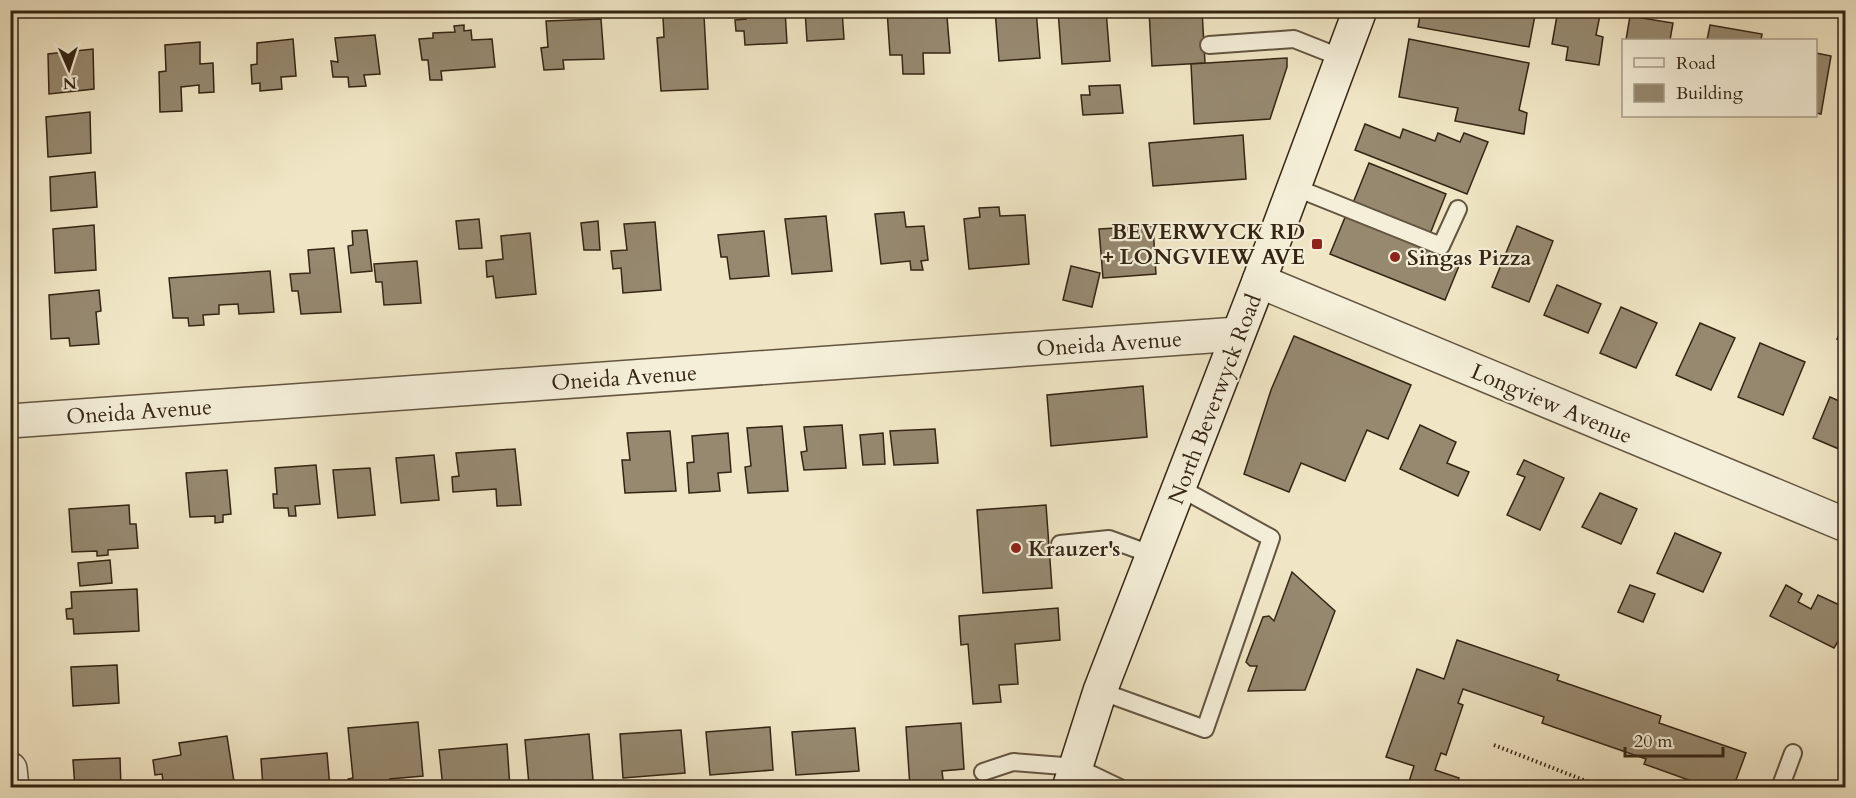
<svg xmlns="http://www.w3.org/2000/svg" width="1856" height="798" font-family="Cardo,serif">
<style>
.building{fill:#968970;stroke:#342513;stroke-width:1.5}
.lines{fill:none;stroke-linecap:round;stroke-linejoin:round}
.lane-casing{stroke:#635540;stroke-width:20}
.street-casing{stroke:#635540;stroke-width:36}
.secondary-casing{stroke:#342513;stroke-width:36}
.path{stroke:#342513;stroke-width:4;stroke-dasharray:1.5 3;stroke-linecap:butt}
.lane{stroke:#f5efd9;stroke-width:16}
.street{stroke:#f5efd9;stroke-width:33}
.secondary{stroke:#f5efd9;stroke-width:33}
.poi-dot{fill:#8f2418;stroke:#f5efd9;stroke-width:2}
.labels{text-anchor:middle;stroke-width:4.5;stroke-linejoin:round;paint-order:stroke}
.poi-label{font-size:22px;font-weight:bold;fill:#342513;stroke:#f5efd9;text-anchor:start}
.street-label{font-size:22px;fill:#342513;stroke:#f5efd9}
</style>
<rect width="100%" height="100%" fill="#f0e6c5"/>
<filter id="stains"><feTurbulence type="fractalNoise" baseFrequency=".00333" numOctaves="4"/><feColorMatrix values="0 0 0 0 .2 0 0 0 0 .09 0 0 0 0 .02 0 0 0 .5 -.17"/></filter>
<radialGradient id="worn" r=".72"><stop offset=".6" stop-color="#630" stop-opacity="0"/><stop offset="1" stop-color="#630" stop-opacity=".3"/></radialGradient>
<g class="building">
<polygon points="745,10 785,10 787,43 745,45 744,31 736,31 735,20 746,19"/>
<polygon points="805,10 842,10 844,39 807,41"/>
<polygon points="887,10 942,10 943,17 947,17 950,53 923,53 924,74 903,74 902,55 890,55"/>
<polygon points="995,10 1036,10 1040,58 999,61"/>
<polygon points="1058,10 1106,10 1110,61 1062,64"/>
<polygon points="1149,10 1202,10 1205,63 1152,66"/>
<polygon points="1421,10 1536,10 1529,47 1418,27"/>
<polygon points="1558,10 1600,15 1596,35 1603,37 1599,65 1566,60 1568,47 1552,44"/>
<polygon points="704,16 708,89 661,91 657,38 664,37 663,17"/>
<polygon points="1630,16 1673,23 1670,40 1626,40"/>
<polygon points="601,19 604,59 563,60 564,69 544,70 541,48 548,47 546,21"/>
<polygon points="464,25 464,31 471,30 472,40 492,39 495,67 441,71 442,80 430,80 428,60 422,60 419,39 433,38 433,33 455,32 454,26"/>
<polygon points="1710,25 1762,34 1761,40 1707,40"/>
<polygon points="375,35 380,74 364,75 366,86 349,87 348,77 333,77 331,61 338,62 335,38"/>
<polygon points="293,39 296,76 281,77 282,89 260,91 260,83 252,84 251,65 257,64 257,43"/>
<polygon points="1409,39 1529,63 1519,110 1527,113 1524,134 1455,121 1458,108 1399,97"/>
<polygon points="200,42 200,64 213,63 214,92 199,93 199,85 181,87 182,111 160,112 159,72 166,71 165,45"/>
<polygon points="93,49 94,89 49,94 48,54"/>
<polygon points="1816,53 1831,56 1821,114 1816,113"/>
<polygon points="1287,58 1287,67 1270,119 1194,124 1191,64"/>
<polygon points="1120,85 1123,113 1083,115 1081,95 1090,95 1089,86"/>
<polygon points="90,112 91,153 48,157 46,117"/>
<polygon points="1365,124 1400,138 1403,129 1435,141 1438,133 1460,142 1464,133 1488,142 1467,194 1355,150"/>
<polygon points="1243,135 1246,179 1153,186 1149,143"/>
<polygon points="1369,163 1446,194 1430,234 1353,203"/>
<polygon points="95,172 97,207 51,211 50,177"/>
<polygon points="999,207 1000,216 1025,215 1029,264 969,269 964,219 980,217 979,208"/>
<polygon points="904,212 906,227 924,226 928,260 921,261 923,270 911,270 910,261 881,264 875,214"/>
<polygon points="1346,215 1461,261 1445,300 1330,254"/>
<polygon points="826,216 832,271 792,274 785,219"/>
<polygon points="479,219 482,248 459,249 456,221"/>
<polygon points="598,221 600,250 584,250 581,223"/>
<polygon points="655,222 661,290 623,293 621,268 613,269 611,251 627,250 624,224"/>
<polygon points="94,225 96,270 55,273 53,229"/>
<polygon points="1153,226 1156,274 1103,278 1099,229"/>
<polygon points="1517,226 1553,241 1529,302 1492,287"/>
<polygon points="367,230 372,271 351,273 348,246 353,245 352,231"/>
<polygon points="764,231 769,276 730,279 727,257 721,257 718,235"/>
<polygon points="530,233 536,294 496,298 493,276 487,277 486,261 503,259 501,236"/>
<polygon points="334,248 341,312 301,314 298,291 292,291 290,274 310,273 308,250"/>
<polygon points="417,261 421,303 384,305 382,282 376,282 374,264"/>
<polygon points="1071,266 1100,273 1092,307 1063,300"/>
<polygon points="270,271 274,312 239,314 238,304 219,305 219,314 203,315 204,325 189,326 188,318 173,318 169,278"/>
<polygon points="1557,285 1601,304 1588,333 1544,315"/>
<polygon points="99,290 101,311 96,312 99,344 70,346 69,338 51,339 49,295"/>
<polygon points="1621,307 1657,323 1636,368 1600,353"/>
<polygon points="1846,319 1846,343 1837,339"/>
<polygon points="1700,323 1735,338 1711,390 1676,375"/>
<polygon points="1294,336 1411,385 1388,439 1367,430 1345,481 1301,463 1289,492 1244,474 1271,390"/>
<polygon points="1760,343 1805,362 1783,415 1738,397"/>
<polygon points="1143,386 1147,437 1051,446 1047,395"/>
<polygon points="1830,397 1846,404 1846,452 1813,438"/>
<polygon points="842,425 846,468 804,470 801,452 807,451 804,427"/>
<polygon points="1420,425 1456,442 1447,463 1469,472 1458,496 1400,469"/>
<polygon points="782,426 788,491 748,493 745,467 751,466 747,428"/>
<polygon points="935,429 938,463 894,465 890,431"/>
<polygon points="670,431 676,491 625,493 622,460 630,460 627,433"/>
<polygon points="728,433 731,472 718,473 720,491 689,493 687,463 694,462 692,436"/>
<polygon points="883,433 885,464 863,465 860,435"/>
<polygon points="515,449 521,505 497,506 496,489 453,492 452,477 459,476 456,453"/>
<polygon points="434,455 439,500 401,503 396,458"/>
<polygon points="1524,460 1564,478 1540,530 1507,515 1525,477 1517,474"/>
<polygon points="316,465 320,504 295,506 296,516 289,516 288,508 274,508 273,494 277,494 275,468"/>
<polygon points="370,468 375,515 338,518 333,470"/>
<polygon points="227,470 231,514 223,515 223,522 215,523 215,516 190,517 186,473"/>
<polygon points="1600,493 1637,509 1621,544 1582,527"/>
<polygon points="129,505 130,524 136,524 138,548 108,550 108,555 97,556 97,551 72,552 69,509"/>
<polygon points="1046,505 1052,588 983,593 977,510"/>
<polygon points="1675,533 1721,553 1703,592 1657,573"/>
<polygon points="110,560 112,583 80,586 78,563"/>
<polygon points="1292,572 1335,611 1305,690 1248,691 1257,666 1250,666 1246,662 1263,617 1269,616 1274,621"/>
<polygon points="1630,585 1655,594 1643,622 1618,612"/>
<polygon points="1786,585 1802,594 1798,602 1811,609 1818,595 1846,608 1846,628 1834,648 1770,616"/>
<polygon points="137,589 139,631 74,634 73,619 67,619 66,609 72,608 71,592"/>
<polygon points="1058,608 1060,640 1015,644 1018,684 999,685 1001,702 973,704 968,644 961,645 959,616"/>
<polygon points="1457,640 1559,675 1557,680 1661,716 1659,723 1746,753 1733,788 1711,788 1644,764 1646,759 1542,723 1544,717 1463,689 1458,703 1463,705 1446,755 1441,753 1435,770 1459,778 1457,785 1464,788 1407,788 1414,766 1386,757 1417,669 1444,679"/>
<polygon points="117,665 119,703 73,706 71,667"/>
<polygon points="418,722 423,776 390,779 391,788 348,788 348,779 353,778 348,728"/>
<polygon points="961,723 964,769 942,771 944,788 910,788 906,727"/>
<polygon points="770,727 773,770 710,775 706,732"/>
<polygon points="855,728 859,771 796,775 792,732"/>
<polygon points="681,730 685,773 623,778 620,734"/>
<polygon points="589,734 593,780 529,785 525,740"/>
<polygon points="227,736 235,788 164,788 162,774 155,775 153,760 181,755 179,743"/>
<polygon points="507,744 510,788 443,788 439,750"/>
<polygon points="327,753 330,788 263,788 261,759"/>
<polygon points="120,758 121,788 75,788 73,760"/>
</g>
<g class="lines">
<defs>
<g id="lane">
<polyline points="1209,45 1294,39 1342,58"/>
<polyline points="1294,187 1441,246 1458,209"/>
<polyline points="1060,544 1109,539 1153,555"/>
<polyline points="1100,691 1205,729 1271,538 1180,488"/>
<polyline points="983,772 1013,762 1076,767 1120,788"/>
<polyline points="1780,788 1793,753"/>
</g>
<g id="street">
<polyline points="1259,281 1846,525"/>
<polyline points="10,421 1238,334"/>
<polyline points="10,769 12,788"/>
</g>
<polyline id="secondary" points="1069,788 1100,691 1259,281 1360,10"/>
</defs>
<use href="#lane" class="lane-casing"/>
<use href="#street" class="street-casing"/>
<use href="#secondary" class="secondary-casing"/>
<polyline class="path" points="1494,745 1604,788"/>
<use href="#lane" class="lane"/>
<use href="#street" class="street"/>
<use href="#secondary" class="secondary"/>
</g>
<g class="poi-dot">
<rect x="1311" y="238" width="12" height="12" rx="3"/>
<circle cx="1395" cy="257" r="6"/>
<circle cx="1016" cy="548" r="6"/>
</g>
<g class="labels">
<g class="poi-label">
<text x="1305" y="239" text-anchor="end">BEVERWYCK RD<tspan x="1305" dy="25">+ LONGVIEW AVE</tspan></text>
<text x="1407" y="265">Singas Pizza</text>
<text x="1028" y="556">Krauzer's</text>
</g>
<g class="street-label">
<text transform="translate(1109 343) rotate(-4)" y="8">Oneida Avenue</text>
<text transform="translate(624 377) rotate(-4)" y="8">Oneida Avenue</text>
<text transform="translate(1214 399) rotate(-69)" y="8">North Beverwyck Road</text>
<text transform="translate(1552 403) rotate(23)" y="8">Longview Avenue</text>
<text transform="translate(139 411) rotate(-4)" y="8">Oneida Avenue</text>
</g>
</g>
<rect width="1856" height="798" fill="none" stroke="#f0e6c5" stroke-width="36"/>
<rect x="12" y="12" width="1832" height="774" fill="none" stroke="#342513" stroke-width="3"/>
<rect x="18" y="18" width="1820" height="762" fill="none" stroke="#342513" stroke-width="1.5"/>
<rect x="1622" y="39" width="195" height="78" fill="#f5efd9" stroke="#a89e8a" stroke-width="1.5"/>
<rect x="1634" y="58" width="30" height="9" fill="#f5efd9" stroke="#a89e8a" stroke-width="1.5"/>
<text x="1676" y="69" font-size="18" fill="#342513">Road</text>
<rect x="1634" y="84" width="30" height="18" fill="#968970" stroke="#a89e8a" stroke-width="1.5"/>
<text x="1676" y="99" font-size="18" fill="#342513">Building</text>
<g transform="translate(69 69) rotate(177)" stroke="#f5efd9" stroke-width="4.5" paint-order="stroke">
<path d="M0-4.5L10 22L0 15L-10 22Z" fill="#342513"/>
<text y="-9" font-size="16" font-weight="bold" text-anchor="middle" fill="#342513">N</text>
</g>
<path d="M1625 747v9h98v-9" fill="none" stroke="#342513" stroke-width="3"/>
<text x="1634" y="747" font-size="18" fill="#342513" stroke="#f5efd9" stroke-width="4.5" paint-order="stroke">20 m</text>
<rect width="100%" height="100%" filter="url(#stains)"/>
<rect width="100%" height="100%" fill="url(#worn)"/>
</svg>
